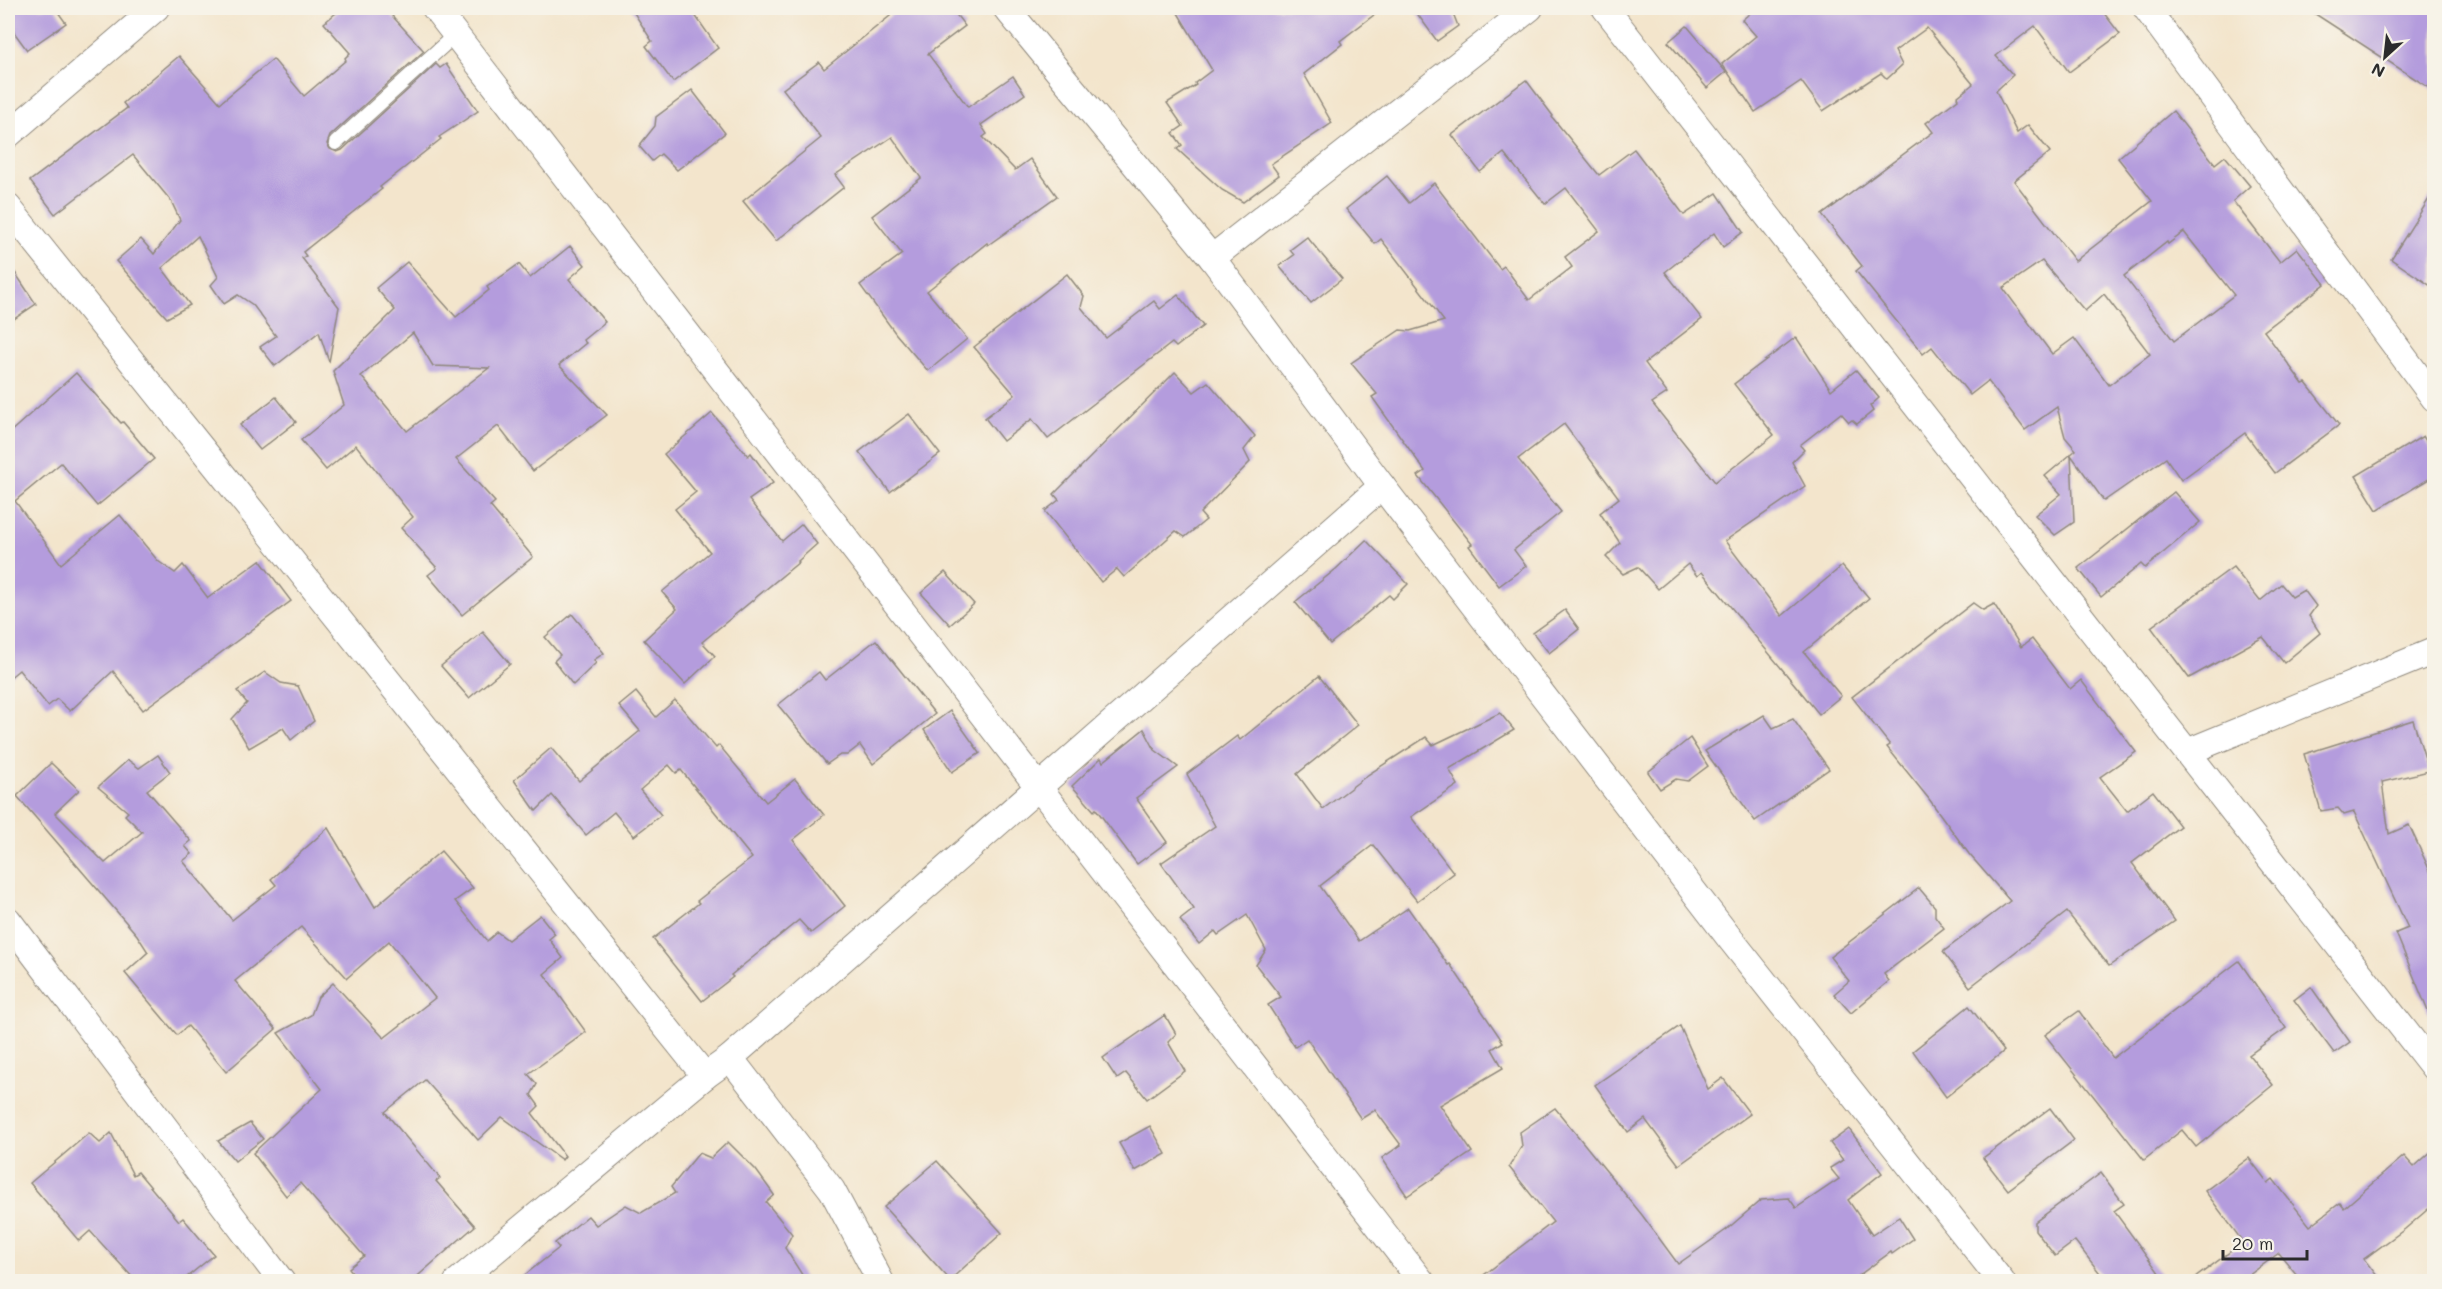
<svg xmlns="http://www.w3.org/2000/svg" width="2442" height="1289" font-family="Mali,sans-serif">
<style>
.building{fill:#b49cdd;fill-rule:evenodd}
.lines{fill:none;stroke-linecap:round;stroke-linejoin:round}
.lane-casing{stroke:#8f887c;stroke-width:16}
.street-casing{stroke:#8f887c;stroke-width:28}
.lane{stroke:#fff;stroke-width:14}
.street{stroke:#fff;stroke-width:26}
</style>
<rect width="100%" height="100%" fill="#f7f3e8"/>
<filter id="ink" filterUnits="userSpaceOnUse"><feTurbulence type="fractalNoise" baseFrequency=".0167" numOctaves="2"/><feDisplacementMap in="SourceGraphic" scale="12" xChannelSelector="R" yChannelSelector="G"/><feConvolveMatrix kernelMatrix="1 2 1 2 8 2 1 2 1" color-interpolation-filters="sRGB"/></filter>
<filter id="wash" filterUnits="userSpaceOnUse"><feTurbulence type="fractalNoise" baseFrequency=".008" numOctaves="4" result="noise"/><feDisplacementMap in="SourceGraphic" scale="24" xChannelSelector="R" yChannelSelector="G"/><feGaussianBlur stdDeviation="1.35" result="paint"/><feColorMatrix in="noise" values="0 0 0 0 0 0 0 0 0 0 0 0 0 0 0 0 0 1.4 0 .05"/><feComposite in="paint" operator="in"/></filter>
<g filter="url(#wash)">
<rect width="100%" height="100%" fill="#f3e5cc"/>
<g id="blocks">
<g class="building">
<polygon points="8,8 55,8 66,23 27,50 8,24"/>
<polygon points="342,8 385,8 424,51 330,136 327,144 330,149 337,152 342,150 436,64 440,68 446,64 478,111 439,137 441,139 380,187 382,189 303,252 306,256 302,258 339,307 329,362 319,332 275,366 260,347 276,336 253,305 238,295 224,304 211,285 218,277 198,236 162,268 190,305 167,318 116,261 141,239 154,254 180,220 171,201 133,155 55,214 30,181 127,108 123,103 179,56 220,103 273,59 304,96 346,60 345,58 350,53 324,23"/>
<polygon points="631,8 690,8 718,48 673,82 646,46 652,41"/>
<polygon points="900,8 951,8 965,26 928,54 968,107 1013,76 1025,94 981,125 987,134 983,137 1015,170 1030,159 1057,196 988,245 987,243 927,291 967,339 928,371 896,334 860,285 902,254 872,216 921,178 892,137 835,175 844,187 776,241 743,201 821,138 783,89 819,62 824,69"/>
<polygon points="1175,8 1383,8 1340,41 1342,44 1304,74 1332,123 1271,164 1279,175 1243,202 1222,190 1177,149 1182,145 1173,133 1183,126 1167,103 1196,85 1195,83 1212,70"/>
<polygon points="1413,8 1451,8 1458,26 1437,41"/>
<path d="M 1756,8 L 2100,8 L 2120,34 L 2069,72 L 2035,26 L 1996,56 L 2013,75 L 1996,91 L 2017,133 L 2028,125 L 2050,152 L 2014,181 L 2075,261 L 2152,201 L 2118,158 L 2173,111 L 2215,164 L 2225,156 L 2250,186 L 2233,201 L 2280,262 L 2297,248 L 2325,284 L 2264,331 L 2303,384 L 2306,383 L 2339,425 L 2275,473 L 2245,433 L 2181,480 L 2166,458 L 2104,501 L 2071,455 L 2074,522 L 2055,535 L 2035,515 L 2061,494 L 2045,476 L 2076,450 L 2065,437 L 2057,407 L 2025,430 L 1988,381 L 1970,395 L 1932,347 L 1923,354 L 1856,271 L 1862,266 L 1822,215 L 1933,132 L 1926,123 L 1958,99 L 1957,97 L 1973,84 L 1927,28 L 1895,51 L 1902,65 L 1887,79 L 1881,73 L 1823,111 L 1801,81 L 1755,112 L 1722,64 L 1756,36 L 1742,20 ZM 2184,232 L 2234,295 L 2174,341 L 2124,276 L 2167,242 L 2168,244 ZM 2042,261 L 2085,311 L 2104,294 L 2150,354 L 2109,385 L 2074,338 L 2052,354 L 2003,288 Z"/>
<polygon points="2306,8 2434,8 2434,91"/>
<polygon points="1687,26 1726,72 1707,88 1668,42"/>
<polygon points="1526,80 1553,116 1552,117 1599,175 1634,149 1684,215 1717,193 1743,232 1723,247 1714,233 1665,272 1702,319 1645,363 1667,393 1652,403 1715,482 1774,435 1734,384 1796,337 1831,390 1856,370 1879,398 1870,406 1873,411 1857,424 1852,420 1849,422 1841,413 1800,445 1804,450 1792,462 1805,486 1725,541 1782,616 1842,566 1869,598 1804,652 1841,696 1819,714 1702,572 1697,576 1688,564 1658,589 1638,567 1623,574 1606,557 1620,543 1600,513 1619,498 1564,424 1518,459 1561,512 1514,550 1526,566 1499,586 1469,546 1472,544 1418,476 1425,471 1372,397 1377,394 1351,363 1400,330 1410,331 1444,321 1381,239 1375,244 1346,209 1387,176 1409,203 1434,183 1500,269 1504,266 1529,300 1572,267 1565,257 1599,231 1566,188 1545,204 1504,153 1480,172 1452,135"/>
<polygon points="692,90 725,133 677,170 661,154 652,161 639,146 655,126 656,117"/>
<polygon points="2434,191 2434,288 2391,259"/>
<polygon points="1307,237 1342,279 1311,303 1279,266 1294,255 1290,250"/>
<path d="M 570,246 L 585,265 L 569,279 L 605,322 L 583,340 L 586,343 L 559,365 L 607,415 L 533,471 L 498,426 L 456,459 L 495,502 L 490,506 L 533,557 L 462,615 L 428,575 L 437,568 L 401,528 L 413,517 L 356,445 L 326,470 L 301,440 L 344,405 L 333,371 L 395,310 L 376,288 L 407,262 L 456,317 L 489,290 L 487,287 L 519,264 L 530,278 ZM 413,333 L 433,366 L 489,368 L 407,431 L 361,376 Z"/>
<polygon points="8,262 36,304 8,323"/>
<polygon points="1067,274 1084,296 1081,307 1106,338 1154,301 1160,309 1178,295 1203,326 1176,347 1172,343 1048,439 1032,419 1003,441 985,418 1015,395 974,347"/>
<polygon points="1175,372 1194,392 1208,382 1255,436 1244,450 1250,462 1200,513 1206,520 1185,537 1176,531 1124,577 1117,569 1101,582 1045,511 1059,500 1054,494"/>
<polygon points="76,373 121,423 123,422 154,459 97,506 61,463 15,501 61,564 120,515 158,561 175,573 183,565 208,598 260,560 291,601 143,710 113,671 70,711 57,699 48,706 19,670 8,679 8,434"/>
<polygon points="276,397 296,422 260,450 240,425"/>
<polygon points="712,413 748,456 751,453 773,483 749,500 782,541 802,524 817,544 798,561 799,562 702,642 715,656 685,684 644,640 677,609 662,592 710,552 675,509 696,492 664,454"/>
<polygon points="909,414 940,454 890,492 859,452"/>
<polygon points="2423,436 2434,454 2434,476 2377,510 2356,476"/>
<polygon points="2174,492 2200,522 2145,568 2141,564 2101,597 2078,568"/>
<polygon points="1366,540 1408,584 1393,599 1389,595 1330,644 1295,602 1336,569"/>
<polygon points="2233,567 2260,601 2281,584 2292,597 2304,590 2316,606 2309,616 2320,633 2284,663 2263,637 2189,678 2151,627"/>
<polygon points="945,572 974,604 950,625 921,593"/>
<polygon points="1973,603 1983,610 1994,604 2021,647 2032,639 2070,689 2081,680 2136,752 2100,777 2127,811 2153,791 2180,826 2132,863 2175,921 2109,966 2067,912 1970,987 1943,952 2010,901 1969,854 1929,799 1887,747 1890,745 1852,697"/>
<polygon points="1565,610 1579,629 1549,653 1533,633"/>
<polygon points="572,614 604,653 594,660 596,663 573,685 554,661 560,655 545,637"/>
<polygon points="483,632 510,664 469,698 441,666"/>
<polygon points="876,640 935,714 873,764 860,745 847,755 840,755 827,764 778,705 819,672 825,680"/>
<polygon points="265,672 281,683 298,686 314,721 291,740 283,728 249,748 232,719 247,703 237,691"/>
<polygon points="1319,676 1358,725 1297,774 1323,809 1369,774 1426,737 1433,745 1500,713 1514,730 1449,769 1458,785 1411,817 1454,873 1417,901 1373,845 1320,886 1359,941 1408,908 1448,965 1450,964 1503,1042 1492,1049 1503,1068 1440,1105 1472,1152 1407,1196 1382,1158 1401,1145 1375,1110 1361,1119 1307,1039 1295,1047 1268,1005 1281,997 1256,965 1266,950 1247,915 1218,935 1215,931 1199,944 1180,920 1194,909 1161,863 1215,826 1187,774 1237,736 1240,740"/>
<polygon points="636,692 656,717 675,700 716,748 719,745 766,802 795,779 824,815 793,840 845,906 811,933 799,920 731,975 733,977 702,1001 653,939 699,903 697,901 752,858 681,770 676,773 669,765 640,790 661,815 634,836 614,812 586,835 552,795 536,811 514,780 551,748 579,781 640,731 619,706"/>
<polygon points="950,711 980,753 952,772 924,730"/>
<polygon points="1764,715 1773,728 1793,719 1829,769 1755,821 1705,751"/>
<polygon points="2413,720 2429,771 2382,782 2389,834 2409,825 2434,880 2434,1026 2396,933 2408,928 2354,812 2344,815 2338,808 2321,811 2304,754"/>
<polygon points="1144,729 1155,750 1178,767 1136,798 1167,842 1137,864 1096,809 1094,811 1072,786 1101,758 1103,762"/>
<polygon points="1690,738 1708,766 1688,781 1676,779 1660,789 1648,772"/>
<polygon points="158,755 170,772 147,790 191,841 185,846 192,854 183,861 232,920 276,885 271,879 328,828 375,907 441,851 473,888 455,901 487,941 497,932 508,940 540,915 555,934 549,939 563,958 544,974 586,1032 528,1074 537,1084 531,1095 539,1106 532,1113 565,1156 562,1160 502,1117 478,1140 425,1080 385,1112 440,1178 436,1181 475,1226 412,1281 359,1281 349,1268 364,1256 300,1183 286,1196 253,1153 322,1089 278,1033 311,1015 318,997 333,983 384,1038 435,998 389,941 347,978 301,927 235,981 276,1029 226,1072 188,1026 177,1035 125,973 148,952 137,935 17,796 51,763 79,790 55,813 105,863 142,832 125,815 128,812 98,787 128,760 139,768"/>
<polygon points="1919,888 1935,907 1935,916 1944,928 1884,974 1889,981 1851,1013 1834,994 1849,981 1830,957"/>
<polygon points="2239,961 2286,1028 2249,1055 2273,1085 2196,1147 2182,1130 2144,1160 2045,1035 2079,1011 2113,1058"/>
<polygon points="2311,987 2350,1042 2334,1053 2294,1000"/>
<polygon points="1969,1006 2004,1051 1946,1097 1913,1051"/>
<polygon points="1165,1015 1176,1034 1168,1042 1185,1071 1147,1099 1126,1073 1117,1079 1103,1058"/>
<polygon points="1680,1026 1708,1089 1723,1078 1750,1114 1679,1165 1645,1119 1628,1132 1595,1085"/>
<polygon points="1555,1108 1642,1215 1678,1264 1726,1230 1761,1200 1789,1198 1796,1208 1839,1179 1830,1168 1843,1160 1830,1143 1849,1129 1882,1173 1848,1200 1872,1235 1899,1217 1913,1239 1892,1254 1891,1252 1851,1281 1476,1281 1553,1222 1509,1167 1522,1146 1520,1132"/>
<polygon points="2050,1108 2074,1140 2008,1190 1983,1158"/>
<polygon points="250,1123 263,1139 235,1161 218,1141"/>
<polygon points="1150,1126 1166,1154 1135,1171 1119,1143"/>
<polygon points="89,1133 100,1143 111,1133 133,1175 138,1172 179,1221 183,1218 214,1255 182,1281 136,1281 90,1231 79,1241 30,1183"/>
<polygon points="728,1142 756,1170 774,1195 766,1202 792,1234 785,1248 806,1281 517,1281 559,1248 555,1243 588,1216 596,1225 626,1205 641,1213 675,1193 671,1187 699,1153 711,1158"/>
<polygon points="2434,1149 2434,1204 2405,1229 2364,1259 2381,1281 2302,1281 2279,1253 2241,1281 2191,1281 2243,1242 2205,1191 2249,1158 2268,1183 2273,1179 2310,1226 2340,1203 2344,1208 2404,1156 2414,1167"/>
<polygon points="937,1161 1002,1233 950,1280 884,1207"/>
<polygon points="2101,1173 2124,1204 2114,1211 2165,1281 2106,1281 2075,1241 2055,1256 2035,1230 2035,1222"/>
</g>
</g>
</g>
<g filter="url(#ink)">
<use href="#blocks" fill-opacity="0" stroke="#8f887c" stroke-width="1.5"/>
<g class="lines">
<defs>
<polyline id="lane" points="336,143 456,34"/>
<g id="street">
<polyline points="435,8 1422,1282"/>
<polyline points="1006,8 1212,258 1382,486 1728,936 2002,1282"/>
<polyline points="1605,8 2434,1068"/>
<polyline points="2146,8 2434,398"/>
<polyline points="8,135 156,8"/>
<polyline points="8,207 705,1076"/>
<polyline points="1212,258 1530,8"/>
<polyline points="2187,752 2434,651"/>
<polyline points="8,920 282,1282"/>
<polyline points="730,1058 832,1190 881,1282"/>
<polyline points="457,1282 705,1076 730,1058 1382,486"/>
</g>
</defs>
<use href="#lane" class="lane-casing"/>
<use href="#street" class="street-casing"/>
<use href="#lane" class="lane"/>
<use href="#street" class="street"/>
</g>
</g>
<rect width="2442" height="1289" fill="none" stroke="#f7f3e8" stroke-width="30"/>
<g transform="translate(2385 57) rotate(207)" stroke="#f7f3e8" stroke-width="4.5" paint-order="stroke">
<path d="M0-4.5L10 22L0 15L-10 22Z" fill="#2b2b2b"/>
<text y="-9" font-size="16" font-weight="bold" text-anchor="middle" fill="#2b2b2b">N</text>
</g>
<path d="M2223 1250v9h84v-9" fill="none" stroke="#2b2b2b" stroke-width="3"/>
<text x="2232" y="1250" font-size="18" fill="#2b2b2b" stroke="#f7f3e8" stroke-width="4.5" paint-order="stroke">20 m</text>
</svg>
